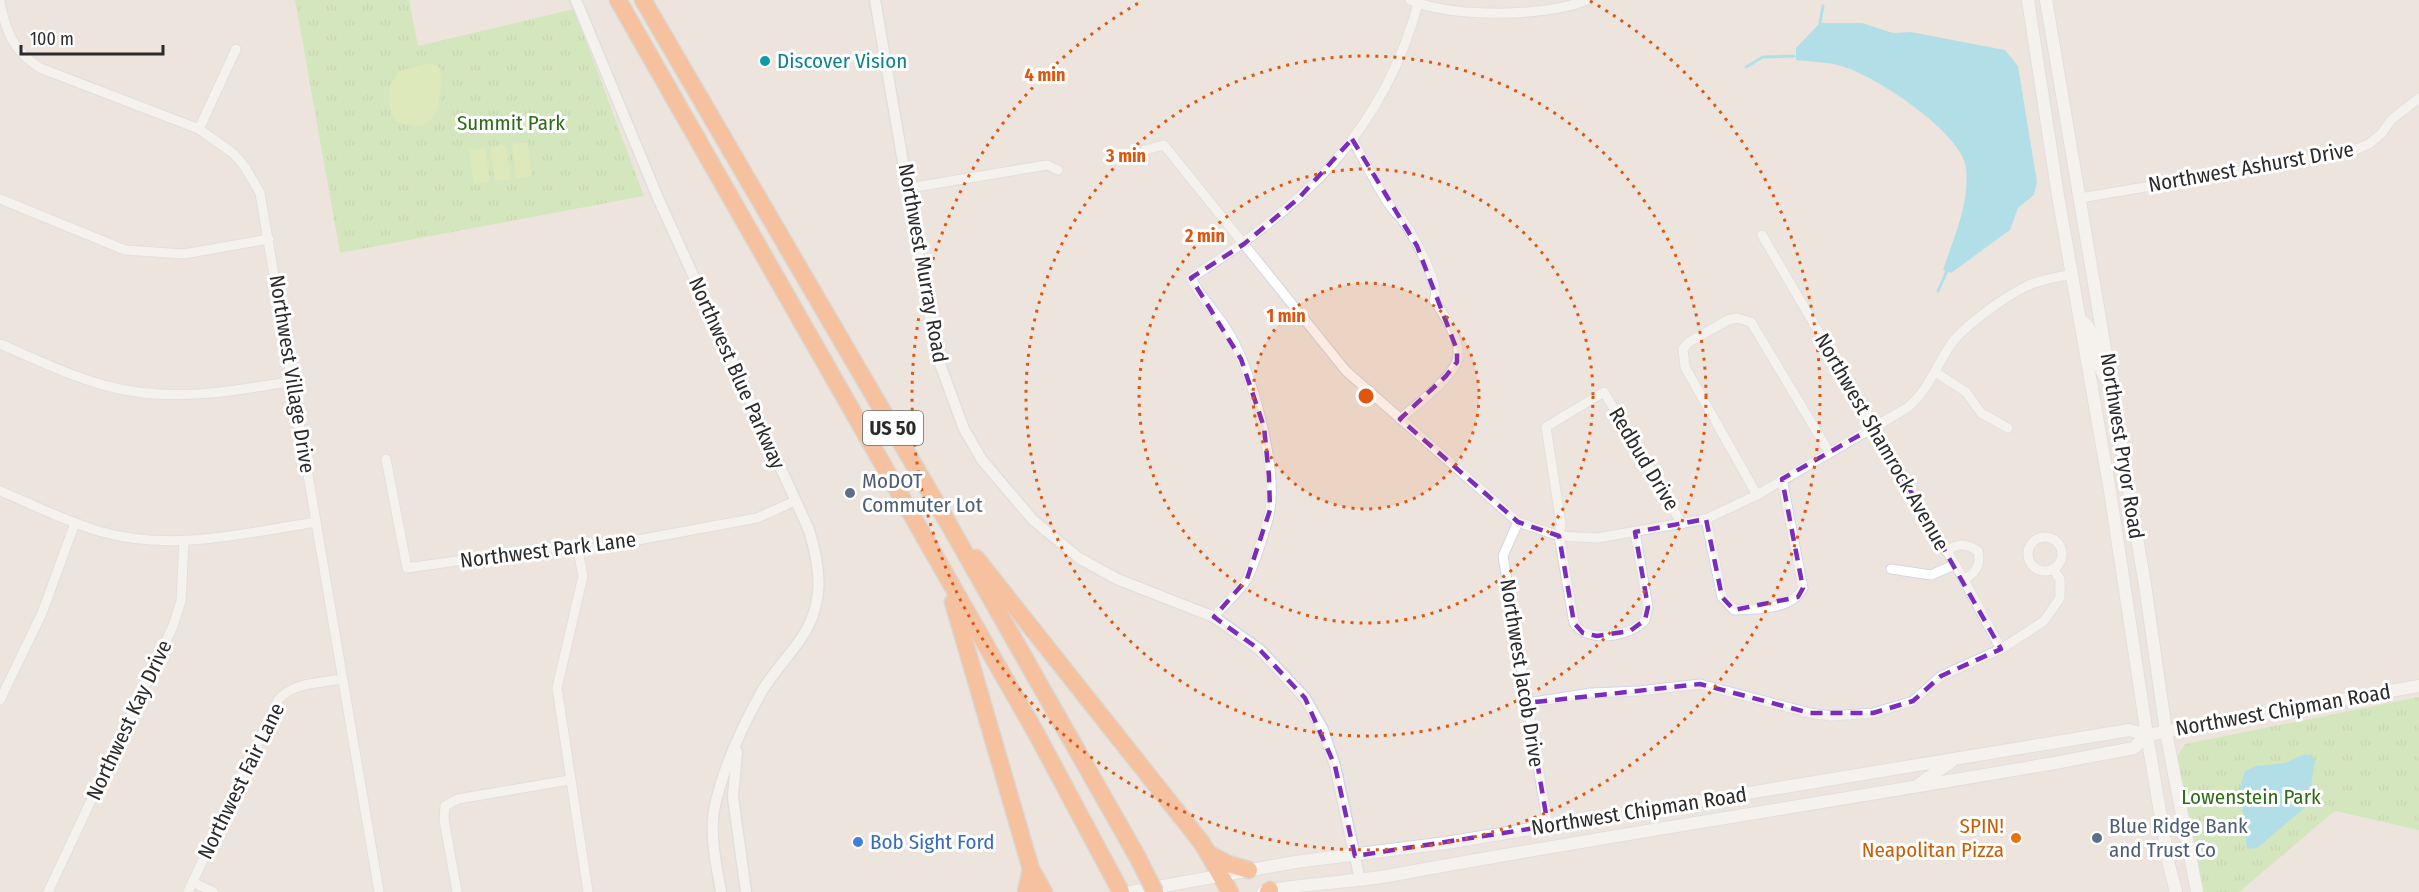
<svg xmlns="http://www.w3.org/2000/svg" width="2419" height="892" font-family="'Fira Sans Condensed',sans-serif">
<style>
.grass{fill:url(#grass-tufts)}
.pitch{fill:#cdee92}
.water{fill:#6cd8f3}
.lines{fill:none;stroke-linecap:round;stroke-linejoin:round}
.stream{stroke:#6cd8f3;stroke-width:3}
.minor-casing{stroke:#d2d6e4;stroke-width:11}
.tertiary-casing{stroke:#d2d6e4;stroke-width:13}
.secondary-casing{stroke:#d2d6e4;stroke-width:14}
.motorway-casing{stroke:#c4c4c4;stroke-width:19}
.minor{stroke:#fff;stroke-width:9}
.tertiary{stroke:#fff;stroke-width:10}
.secondary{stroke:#fff;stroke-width:12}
.motorway{stroke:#ff9456;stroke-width:16}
.motorway-bridge-casing{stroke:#c4c4c4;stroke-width:19;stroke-linecap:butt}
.motorway-bridge{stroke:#ff9456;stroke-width:16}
.marked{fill:none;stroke:#7b2cbf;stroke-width:4.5;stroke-dasharray:12 8;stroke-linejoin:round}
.ring{fill:none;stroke:#df570e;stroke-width:3;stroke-dasharray:3 6}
.culture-dot{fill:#0f9aa8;stroke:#fff;stroke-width:2}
.service-dot{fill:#5c6f8a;stroke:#fff;stroke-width:2}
.food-dot{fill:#e8710a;stroke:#fff;stroke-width:2}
.shop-dot{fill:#3f7fe0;stroke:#fff;stroke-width:2}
.labels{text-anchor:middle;stroke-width:6;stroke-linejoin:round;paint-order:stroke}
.shield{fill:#fff;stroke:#6b6b6b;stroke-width:1.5}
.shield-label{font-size:20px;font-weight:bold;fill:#2b2b2b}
.culture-label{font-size:21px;fill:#0d838f;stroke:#fff;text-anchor:start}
.park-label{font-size:21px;fill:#2e6c17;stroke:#fff}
.street-label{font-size:21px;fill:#2b2b2b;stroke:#fff}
.service-label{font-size:21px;fill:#4e5e75;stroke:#fff;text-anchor:start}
.food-label{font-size:21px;fill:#c56008;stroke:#fff;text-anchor:end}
.shop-label{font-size:21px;fill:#366cbe;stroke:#fff;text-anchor:start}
.centre{fill:#df570e;stroke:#fff;stroke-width:3}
.ring-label{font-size:18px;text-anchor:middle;font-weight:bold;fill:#df570e;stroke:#fff;stroke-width:6;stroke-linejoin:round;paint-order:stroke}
</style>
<defs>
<pattern id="grass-tufts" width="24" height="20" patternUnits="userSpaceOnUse" patternTransform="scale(1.5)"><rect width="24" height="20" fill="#b7e697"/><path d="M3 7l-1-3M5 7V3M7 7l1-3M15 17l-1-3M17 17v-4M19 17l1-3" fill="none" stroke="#9ec582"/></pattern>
</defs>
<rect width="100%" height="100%" fill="#ede5dd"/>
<g class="grass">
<polygon points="295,0 409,0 418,46 574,9 644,196 340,253"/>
<polygon points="2419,697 2419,830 2335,811 2239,892 2203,892 2176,758 2185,744"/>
</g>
<g class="pitch">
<path d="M 430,63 L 440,68 C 443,101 439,138 395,121 C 386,101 387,89 399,71 Z"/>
<polygon points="527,142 532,176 516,178 512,144"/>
<polygon points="506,145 511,179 495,181 490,148"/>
<polygon points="485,148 490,182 474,184 469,150"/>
</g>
<g class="water">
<path d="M 1820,23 L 1862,23 L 1893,33 L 1911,32 L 2005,50 L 2018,66 L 2037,182 L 2034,195 L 2018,208 L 2010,230 L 1951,273 L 1943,270 C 1954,237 1970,202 1966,168 C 1962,133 1881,81 1850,69 C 1834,62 1813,62 1796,60 L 1796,48 Z"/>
<polygon points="2305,754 2312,756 2315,761 2308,805 2257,848 2247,849 2240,787 2245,771 2256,766 2285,763"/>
</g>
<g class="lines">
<g class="stream">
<polyline points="1820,23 1823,6"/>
<polyline points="1746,67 1763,57 1794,56"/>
<polyline points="1938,291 1947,271"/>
</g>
<defs>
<g id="minor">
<path d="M 1410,0 C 1454,18 1543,17 1587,0"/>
<path d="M 0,2 C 6,33 14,51 40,68 L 199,129 L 234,154 L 245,167 L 260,193 L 379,892"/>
<polyline points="199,129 236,49"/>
<path d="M 1352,139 C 1365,161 1376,186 1391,207 C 1394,212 1400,216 1403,221 C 1413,235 1442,286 1434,300 C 1444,315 1463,342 1457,361 C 1451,379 1415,406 1400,419"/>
<path d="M 1145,150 L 1164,145 L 1346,371 L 1518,522 L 1559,536 L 1597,538 L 1706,519 L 1757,495 L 1907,408 C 1928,391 1936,366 1951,344 C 1965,325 2007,295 2029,285 C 2043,279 2058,277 2073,274"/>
<polyline points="909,188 1047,165 1058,170"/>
<polyline points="2080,198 2347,153 2369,144 2382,133 2391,120 2419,98"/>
<polyline points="0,199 125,250 184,254 269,239"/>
<polyline points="1762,235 1964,580 2001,649"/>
<path d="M 0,344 C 38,360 76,379 115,388 C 174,402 235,391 293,381"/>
<polyline points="1935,372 1966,392 1981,413 2008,428"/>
<polyline points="386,459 407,568 563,546 578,551 757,518 795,501"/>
<path d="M 0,491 C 34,505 67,522 102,532 C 173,552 245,533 316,522"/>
<polyline points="1757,495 1685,367 1683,349 1689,342 1728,320 1737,318 1751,322 1829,452"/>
<path d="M 1706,519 L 1722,597 L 1734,610 C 1757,609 1792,610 1803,588 L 1782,479"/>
<polyline points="1518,522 1503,556 1548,826"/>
<path d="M 1635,532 L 1648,607 L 1645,620 C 1630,637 1587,644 1574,623 L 1559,536 L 1561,524 L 1546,427 L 1604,392 L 1682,524"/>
<circle cx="2045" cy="554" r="17"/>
<polyline points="578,551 583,576 557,688 588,892"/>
<path d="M 1946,551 C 1959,543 1965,543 1978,551 C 1981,566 1976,572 1964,580"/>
<polyline points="1891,569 1931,575 1954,565"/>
<path d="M 1214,617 C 1224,605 1239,592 1247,579 C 1253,568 1268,523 1270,510 C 1277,464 1252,370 1227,330 C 1216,312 1201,298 1191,278 C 1302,207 1384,133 1419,0"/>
<polyline points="0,700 42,613 75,523"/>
<polyline points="1527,703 1591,693 1639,691 1700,684 1810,713 1831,716 1873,713 1913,701 1941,676 2001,649 2044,621 2060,598 2060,579 2053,569"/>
<polyline points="192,882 214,892"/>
<polyline points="48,892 173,626 181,601 184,541"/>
<path d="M 188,892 L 278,700 C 293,682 321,683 342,679"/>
<polyline points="457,892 444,820 445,806 458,799 569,780"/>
</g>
<g id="tertiary">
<path d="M 576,0 L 658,198 L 809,530 C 821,569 825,604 800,640 C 788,657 773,673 762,691 C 743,725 725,764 716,801 C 708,831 716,862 721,892"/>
<polyline points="875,0 936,353 964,429 982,460 1033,520 1079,558 1117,579 1214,617 1260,650 1305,698 1323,730 1335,766 1360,880"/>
<polyline points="737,752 733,797 746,892"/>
</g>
<g id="secondary">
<polyline points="2028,0 2058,196 2110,491 2147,735 2169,865 2176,892"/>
<polyline points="2046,0 2145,585 2166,732 2197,892"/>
<path d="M 2081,320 C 2100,333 2091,363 2110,384"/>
<polyline points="1918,785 1952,761"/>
<polyline points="1131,892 1295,862 1446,843 2129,730 2147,735 2419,686"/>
<path d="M 1263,892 C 1306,882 1350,883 1393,875 C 1615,834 1838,801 2060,762 L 2134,748 L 2147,735"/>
</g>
<g id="motorway">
<polyline points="618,0 1036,733 1121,892"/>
<polyline points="643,0 952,530 1138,858"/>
<polyline points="976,558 1202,843 1230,892"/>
<polyline points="953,602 1031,869 1044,892"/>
<polyline points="1208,853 1228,864 1249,870"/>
<polyline points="1026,892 1031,869"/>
<polyline points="1268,892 1270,890"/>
</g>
</defs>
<use href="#minor" class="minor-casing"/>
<use href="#tertiary" class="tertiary-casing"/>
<use href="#secondary" class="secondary-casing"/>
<use href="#motorway" class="motorway-casing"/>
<use href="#minor" class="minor"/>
<use href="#tertiary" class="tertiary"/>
<use href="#secondary" class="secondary"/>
<use href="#motorway" class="motorway"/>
<defs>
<polyline id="motorway-bridge" points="1138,858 1155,892"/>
</defs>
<use href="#motorway-bridge" class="motorway-bridge-casing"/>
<use href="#motorway-bridge" class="motorway-bridge"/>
</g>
<path d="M0 0H2419V892H0ZM 1352,139 L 1417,246 L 1457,350 L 1457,362 L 1446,376 L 1400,419 L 1518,522 L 1559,536 L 1574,623 L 1583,633 L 1597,636 L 1630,631 L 1645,620 L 1648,607 L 1635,532 L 1706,519 L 1722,597 L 1734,610 L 1798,597 L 1803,588 L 1782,479 L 1874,427 L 2001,649 L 1941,676 L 1913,701 L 1873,713 L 1810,713 L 1700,684 L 1527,703 L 1548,826 L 1355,856 L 1335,766 L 1305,698 L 1260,650 L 1214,617 L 1247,579 L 1270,510 L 1269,476 L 1264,427 L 1241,359 L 1191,278 L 1244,244 L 1299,198 Z" fill="#ede5dd" fill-opacity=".55" fill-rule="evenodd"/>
<path class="marked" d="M 1352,139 L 1417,246 L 1457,350 L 1457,362 L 1446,376 L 1400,419 L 1518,522 L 1559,536 L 1574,623 L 1583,633 L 1597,636 L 1630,631 L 1645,620 L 1648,607 L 1635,532 L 1706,519 L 1722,597 L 1734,610 L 1798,597 L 1803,588 L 1782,479 L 1874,427 L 2001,649 L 1941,676 L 1913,701 L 1873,713 L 1810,713 L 1700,684 L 1527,703 L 1548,826 L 1355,856 L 1335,766 L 1305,698 L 1260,650 L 1214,617 L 1247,579 L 1270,510 L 1269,476 L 1264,427 L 1241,359 L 1191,278 L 1244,244 L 1299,198 Z"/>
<circle cx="1366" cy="396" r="113" fill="#df570e" fill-opacity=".12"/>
<g class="ring">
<circle cx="1366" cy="396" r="113"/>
<circle cx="1366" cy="396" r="227"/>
<circle cx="1366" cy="396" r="340"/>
<path d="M1590 1A454 454 0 1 1 1142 1"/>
</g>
<circle class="culture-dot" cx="765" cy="61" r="6"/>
<g class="service-dot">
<circle cx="850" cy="493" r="6"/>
<circle cx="2097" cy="838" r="6"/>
</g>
<circle class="food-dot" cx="2016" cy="838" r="6"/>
<circle class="shop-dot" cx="858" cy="842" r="6"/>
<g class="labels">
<rect class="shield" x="863" y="411" width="60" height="34" rx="4.5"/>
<g class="shield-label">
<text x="893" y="435">US 50</text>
</g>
<g class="culture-label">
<text x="777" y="68">Discover Vision</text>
</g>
<g class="park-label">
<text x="511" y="130">Summit Park</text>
<text x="2251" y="804">Lowenstein Park</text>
</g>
<g class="street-label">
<text transform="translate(2251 167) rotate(-10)" y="7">Northwest Ashurst Drive</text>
<text transform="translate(923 263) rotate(80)" y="7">Northwest Murray Road</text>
<text transform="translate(737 373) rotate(66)" y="7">Northwest Blue Parkway</text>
<text transform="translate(292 374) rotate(81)" y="7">Northwest Village Drive</text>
<text transform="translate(1882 442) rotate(60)" y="7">Northwest Shamrock Avenue</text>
<text transform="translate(2122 446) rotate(81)" y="7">Northwest Pryor Road</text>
<text transform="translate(1644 459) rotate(59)" y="7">Redbud Drive</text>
<text transform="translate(548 550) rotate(-7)" y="7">Northwest Park Lane</text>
<text transform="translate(1522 673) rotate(81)" y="7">Northwest Jacob Drive</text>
<text transform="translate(2283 710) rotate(-10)" y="7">Northwest Chipman Road</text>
<text transform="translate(129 720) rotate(-65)" y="7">Northwest Kay Drive</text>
<text transform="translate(241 781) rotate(-64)" y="7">Northwest Fair Lane</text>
<text transform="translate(1639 811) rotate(-9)" y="7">Northwest Chipman Road</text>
</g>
<g class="service-label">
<text x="862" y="488">MoDOT<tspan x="862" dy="24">Commuter Lot</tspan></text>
<text x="2109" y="833">Blue Ridge Bank<tspan x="2109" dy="24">and Trust Co</tspan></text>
</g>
<g class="food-label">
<text x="2004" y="833">SPIN!<tspan x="2004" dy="24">Neapolitan Pizza</tspan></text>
</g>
<g class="shop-label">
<text x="870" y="849">Bob Sight Ford</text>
</g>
</g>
<circle cx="1366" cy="396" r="9" class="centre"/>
<g class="ring-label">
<text x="1045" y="81">4 min</text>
<text x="1126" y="162">3 min</text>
<text x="1205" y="242">2 min</text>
<text x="1286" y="322">1 min</text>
</g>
<path d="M21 45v9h142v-9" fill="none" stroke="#2b2b2b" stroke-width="3"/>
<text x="30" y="45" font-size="18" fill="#2b2b2b" stroke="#ffffff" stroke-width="4.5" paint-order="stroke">100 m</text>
</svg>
